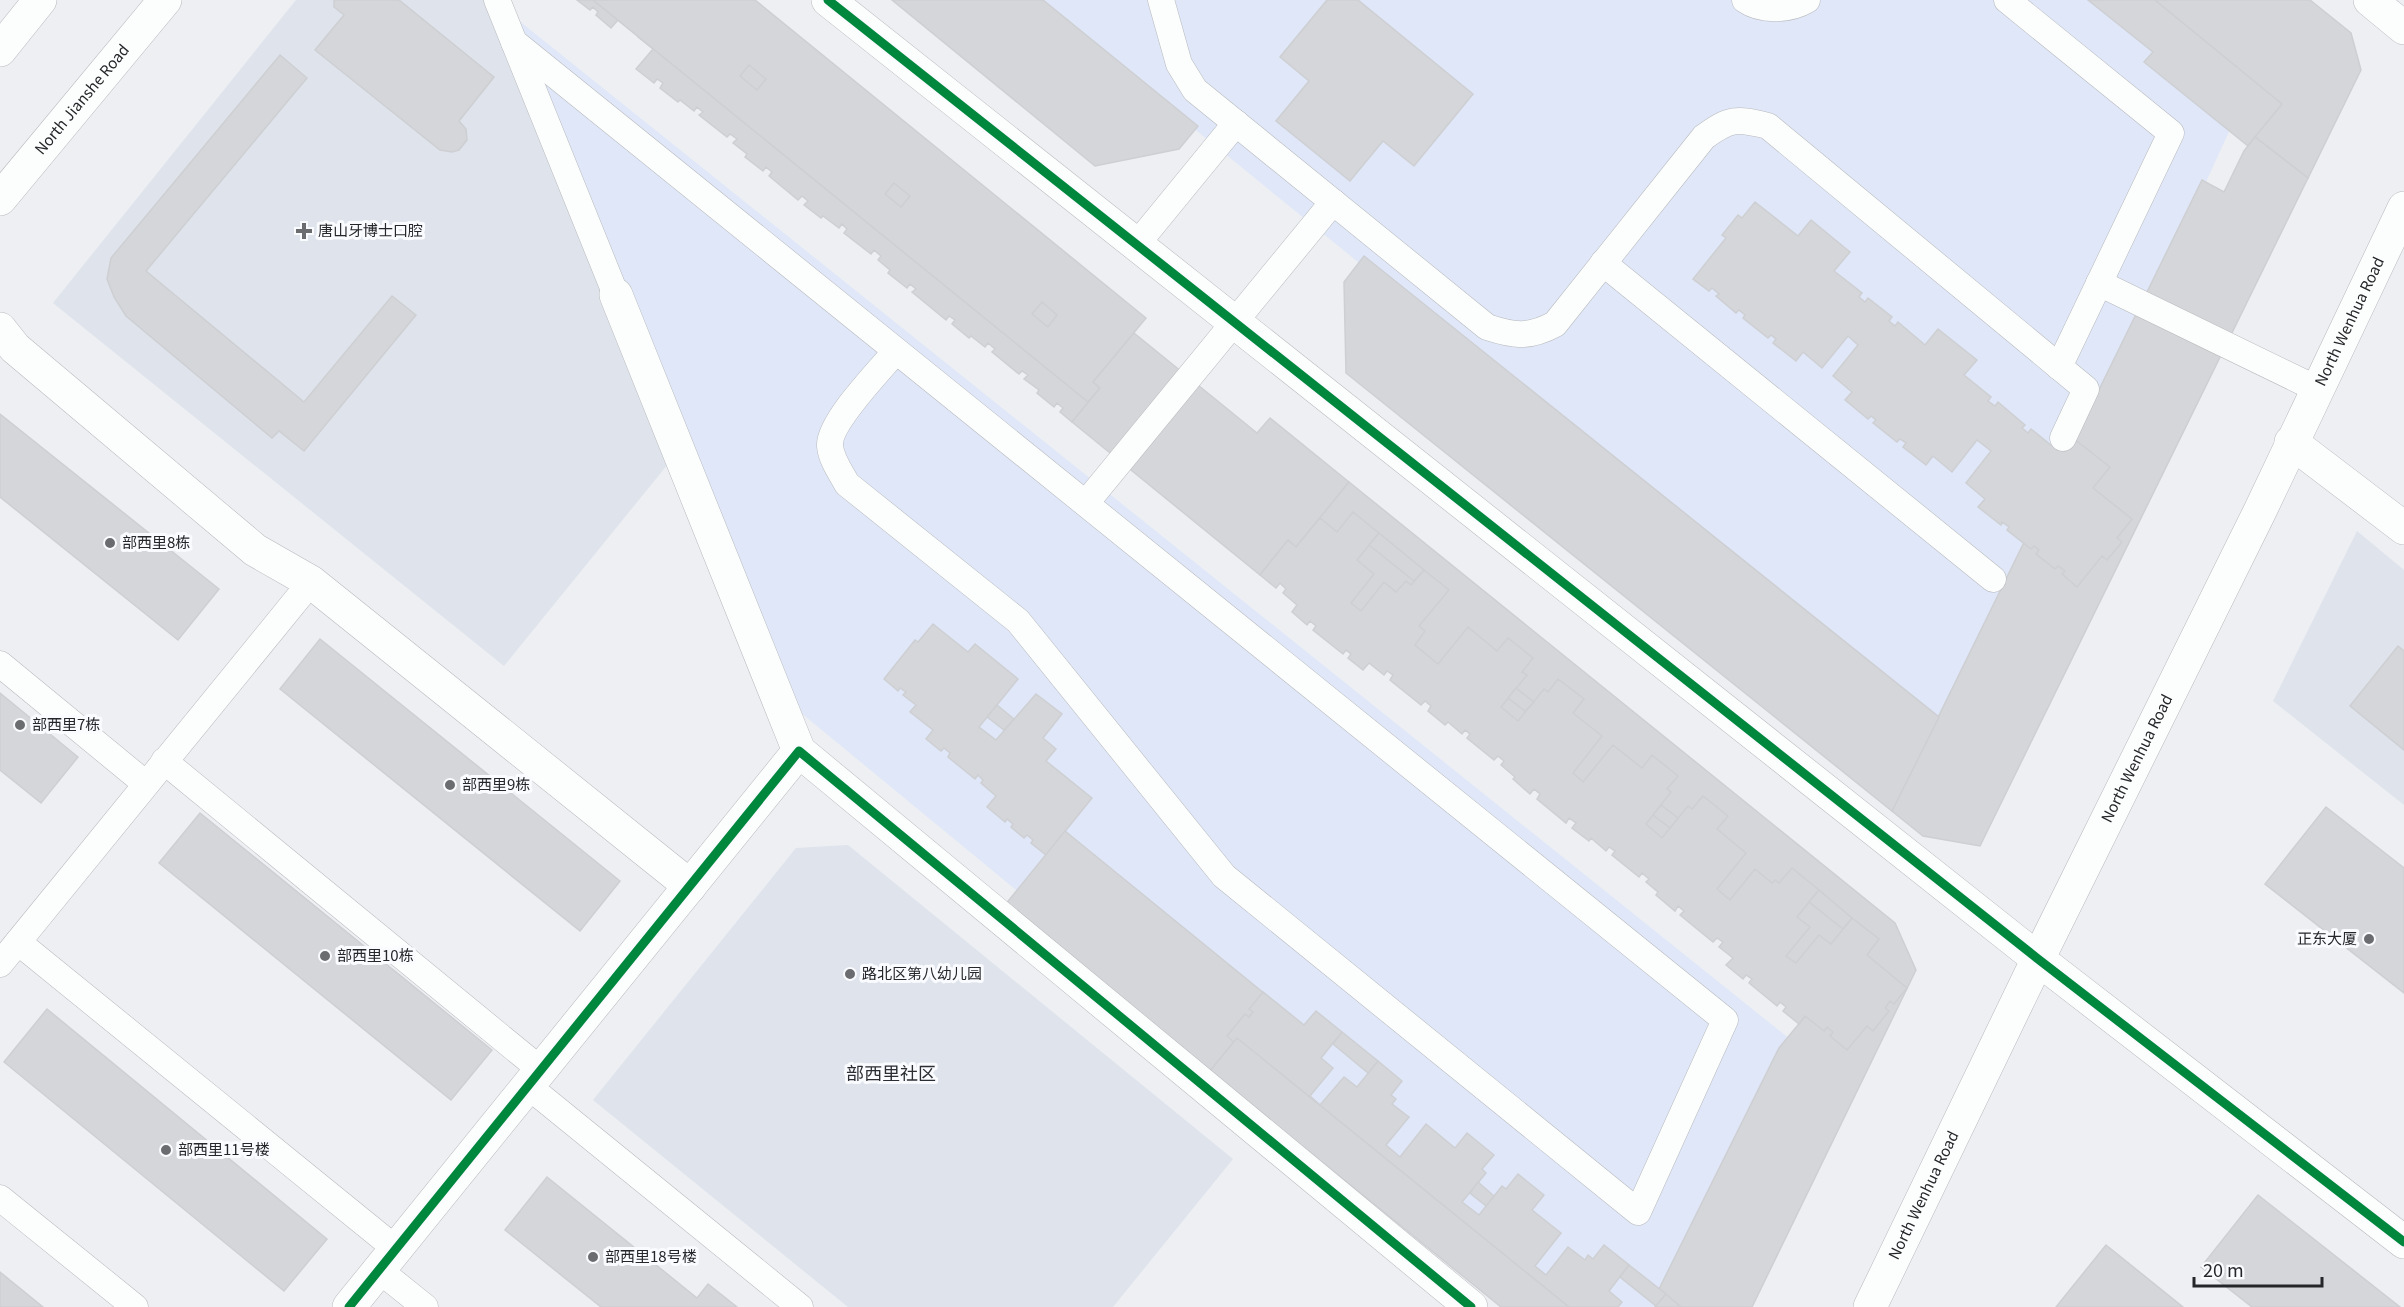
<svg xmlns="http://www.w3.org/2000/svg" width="2404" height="1307" font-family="Georgia,'Noto Sans SC',serif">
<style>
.built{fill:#dee3ec}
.green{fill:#dfe7f8}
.building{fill:#d4d6d9;stroke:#cecfd2;stroke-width:1.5}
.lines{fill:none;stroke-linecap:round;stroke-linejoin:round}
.service-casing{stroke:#b8babd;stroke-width:27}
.minor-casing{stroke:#b8babd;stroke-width:34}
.tertiary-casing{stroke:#b8babd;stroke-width:34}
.primary-casing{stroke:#b8babd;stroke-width:34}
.service{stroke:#fcfdfd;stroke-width:26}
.minor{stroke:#fcfdfd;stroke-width:33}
.tertiary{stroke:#fcfdfd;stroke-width:33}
.primary{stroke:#fcfdfd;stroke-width:33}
.cycleway-casing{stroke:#fafbfe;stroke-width:13}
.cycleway{stroke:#00873e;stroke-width:9}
.poi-dot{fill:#6b6c70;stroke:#fafbfe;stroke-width:2}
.labels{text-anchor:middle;stroke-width:6;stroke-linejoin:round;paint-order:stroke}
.street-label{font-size:15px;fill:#252629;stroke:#fafbfe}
.poi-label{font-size:15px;fill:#252629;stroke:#fafbfe;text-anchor:start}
.quarter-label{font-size:18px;fill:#2a2d32;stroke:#fafbfe}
</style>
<rect width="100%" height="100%" fill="#edeff3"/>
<g class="built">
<polygon points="296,0 491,0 668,464 504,666 53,303"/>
<polygon points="2357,531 2404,570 2404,805 2273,701"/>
<polygon points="848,845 1233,1159 1113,1307 848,1307 593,1100 796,848"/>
</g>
<g class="green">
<polygon points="493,0 1796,1044 1660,1307 1523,1307 789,703"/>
<polygon points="1036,0 2254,0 2280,21 1948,742"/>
</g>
<g class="building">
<polygon points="334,0 399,0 494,77 459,121 466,129 467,140 459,150 452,152 440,150 315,50 344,15 334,7"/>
<polygon points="577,0 683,0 674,10 680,15 663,36 670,42 700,5 729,29 740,15 765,37 755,50 759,53 733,86 749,99 775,67 779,70 790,57 816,78 805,91 834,114 805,151 815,159 844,123 873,146 884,133 910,153 899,167 904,170 877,203 894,216 920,184 923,187 934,173 960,194 949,207 978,231 949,266 957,273 963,278 992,242 1020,265 1031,252 1058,273 1047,286 1052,290 1025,323 1041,336 1067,303 1071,306 1081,293 1108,314 1091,335 1104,345 1096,355 1107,365 1093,382 1100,388 1072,422 1060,412 1063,408 1057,403 1054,407 1037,393 1039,390 1024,379 1028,375 1022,371 1019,374 992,352 995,349 988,343 985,347 971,336 969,338 952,324 955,320 949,316 946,320 912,292 916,289 910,284 907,288 888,273 890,270 878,260 881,256 874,250 871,254 844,233 847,229 842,224 839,228 823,216 821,218 804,205 808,201 802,196 798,200 769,176 772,172 766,167 763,171 745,157 747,154 733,143 737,139 730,134 727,137 699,115 703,112 697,107 694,111 680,100 678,102 660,88 663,83 657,79 654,83 636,69 653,49 638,37 642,32 636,28 633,32 618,20 611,28 596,15 598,12 593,7 590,10"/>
<polygon points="593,0 755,0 1146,318 1093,382 1100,388 1088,402"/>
<polygon points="892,0 1043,0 1198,126 1179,149 1095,166"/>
<polygon points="1327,0 1358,0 1473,94 1414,166 1383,141 1350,181 1276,121 1309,81 1280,57"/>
<polygon points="2088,0 2250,0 2245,6 2280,35 2292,20 2307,33 2299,43 2311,53 2302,64 2346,99 2323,129 2327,132 2297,169 2255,137 2248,146 2144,62 2153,52"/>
<polygon points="2155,0 2310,0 2351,33 2361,70 2308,178 2255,137 2282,104"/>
<polygon points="280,55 307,78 146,271 304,402 392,296 416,315 304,451 279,431 272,438 126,316 114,297 107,279 111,258"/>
<polygon points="749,65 766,79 757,90 740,76"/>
<polygon points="2255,137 2308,178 1980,846 1923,836 1892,811 2202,180 2224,192 2244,151"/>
<polygon points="894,183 910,196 901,207 885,194"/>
<polygon points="1755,202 1798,236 1811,220 1850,252 1834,271 1862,293 1859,297 1865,302 1868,298 1892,317 1889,321 1895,326 1898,322 1925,345 1938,329 1977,360 1964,375 1991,397 1988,401 1995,406 1998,402 2025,425 2022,428 2028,433 2031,429 2057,450 2069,435 2110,467 2093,488 2132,519 2117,538 2122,542 2107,560 2102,556 2077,587 2062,574 2065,571 2058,566 2055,569 2036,554 2039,550 2034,546 2031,549 2007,530 2009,527 2002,522 2001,525 1978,507 1985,499 1966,483 1991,451 1977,440 1952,472 1933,456 1926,465 1903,447 1906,443 1900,439 1897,442 1873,423 1876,420 1871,416 1868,419 1845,400 1852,392 1833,376 1858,345 1848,336 1822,368 1803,352 1796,361 1773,343 1776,339 1771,335 1768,338 1743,318 1745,315 1739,310 1736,313 1716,296 1719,294 1712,288 1709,291 1693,279 1726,238 1722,235 1738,215 1742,218"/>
<polygon points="1364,256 1939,717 1892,811 1346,373 1344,282"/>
<polygon points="1042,302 1057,315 1048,327 1032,314"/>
<polygon points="1134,333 1257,433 1270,418 1349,482 1296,547 1288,540 1260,575 1072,422 1100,388 1093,382"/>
<polygon points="0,414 219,589 178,640 0,497"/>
<polygon points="1349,482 1895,923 1916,970 1752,1307 1655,1307 1666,1294 1659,1289 1779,1048 1821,997 1285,561"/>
<polygon points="1353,512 1379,533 1357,560 1374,574 1351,603 1361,611 1384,582 1396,592 1406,581 1411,585 1424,570 1449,590 1419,626 1425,631 1415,645 1438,664 1468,627 1497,651 1508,638 1533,658 1522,672 1527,675 1501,707 1518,721 1544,689 1548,692 1558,679 1584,699 1573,713 1602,736 1573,773 1583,782 1613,745 1642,768 1652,755 1678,776 1667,789 1671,792 1646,824 1662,838 1688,806 1692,809 1703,796 1728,816 1717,829 1746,853 1717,889 1730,900 1755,869 1772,883 1775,880 1779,883 1792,868 1819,890 1797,917 1810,927 1786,956 1796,963 1819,935 1831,944 1852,918 1879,939 1867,955 1907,988 1894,1004 1890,1001 1885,1008 1889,1011 1873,1031 1867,1026 1847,1050 1830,1036 1833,1032 1827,1027 1824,1031 1805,1016 1799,1024 1783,1011 1786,1007 1780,1002 1777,1006 1749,983 1752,979 1746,975 1743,979 1726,965 1733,958 1719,947 1723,942 1717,938 1713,942 1680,915 1684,911 1678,906 1675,911 1656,895 1658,892 1646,882 1649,879 1642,873 1639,877 1612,855 1615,851 1609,847 1606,851 1591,838 1589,841 1572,828 1576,823 1569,818 1566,823 1537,799 1540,794 1534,789 1530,794 1513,779 1515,777 1501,765 1504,761 1498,756 1494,760 1467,738 1470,734 1465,730 1462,734 1448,722 1445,725 1428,711 1431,706 1425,701 1421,705 1390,680 1393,675 1387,671 1384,675 1369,663 1363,670 1348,658 1351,654 1346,650 1343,654 1313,630 1316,626 1310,621 1307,625 1292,612 1297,605 1283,593 1286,589 1280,583 1276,588 1260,575 1288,540 1296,547 1320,518 1337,532"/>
<polygon points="1379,533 1424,570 1414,581 1369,545"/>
<polygon points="933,624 968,652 975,644 1018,679 979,727 996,740 1036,694 1062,714 1043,738 1056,749 1046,761 1092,798 1046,855 1031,843 1033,840 1027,835 1024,838 1011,827 1013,824 1007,819 1005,822 987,807 996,796 981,783 983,780 978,775 975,779 948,757 950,753 944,748 941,751 926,739 933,730 910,712 916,705 903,695 906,692 900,688 898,691 884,679 915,640 918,642"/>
<polygon points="320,639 620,881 580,931 280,689"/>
<polygon points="2398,646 2404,651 2404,750 2350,706"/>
<polygon points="1516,688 1534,702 1525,711 1508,698"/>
<polygon points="0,693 78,757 41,803 0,770"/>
<polygon points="997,705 1014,719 1004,730 987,717"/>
<polygon points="1661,805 1678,818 1670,828 1653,815"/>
<polygon points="2326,807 2404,868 2404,993 2265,884"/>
<polygon points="200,813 492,1050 451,1100 159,863"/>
<polygon points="1065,831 1270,998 1210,1071 1005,905"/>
<polygon points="1819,890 1852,918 1843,929 1809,902"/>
<polygon points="1263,992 1304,1025 1316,1011 1342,1032 1321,1058 1333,1068 1310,1096 1320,1105 1344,1077 1357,1087 1378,1061 1402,1081 1391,1095 1396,1099 1392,1104 1409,1117 1386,1145 1400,1157 1426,1124 1455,1148 1467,1133 1494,1155 1482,1169 1486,1173 1462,1202 1479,1215 1502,1186 1506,1189 1518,1174 1544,1195 1532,1210 1561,1233 1535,1266 1546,1275 1568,1247 1585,1260 1588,1255 1593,1259 1604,1245 1629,1265 1609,1291 1622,1302 1618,1307 1515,1307 1496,1292 1499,1287 1494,1283 1491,1288 1473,1273 1476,1269 1462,1257 1464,1255 1459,1251 1457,1253 1429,1230 1431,1228 1425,1223 1423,1226 1409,1214 1406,1219 1388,1205 1392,1200 1386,1195 1382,1200 1350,1174 1354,1169 1348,1165 1345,1169 1330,1157 1324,1164 1308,1150 1311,1146 1306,1143 1303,1146 1274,1123 1278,1119 1271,1114 1268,1118 1252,1105 1257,1098 1239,1084 1242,1079 1237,1075 1234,1079 1216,1065 1234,1042 1227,1036 1245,1014 1249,1017 1253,1012 1249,1009"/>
<polygon points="47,1009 327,1239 284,1291 4,1062"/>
<polygon points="1342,1032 1378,1061 1368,1073 1333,1044"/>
<polygon points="1237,1038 1569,1307 1501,1307 1210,1071"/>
<polygon points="547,1177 697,1298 708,1284 737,1307 601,1307 505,1230"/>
<polygon points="1478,1182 1494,1196 1486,1206 1470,1193"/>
<polygon points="2258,1195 2400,1307 2252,1307 2201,1267"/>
<polygon points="2106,1245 2183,1307 2056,1307"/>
<polygon points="1629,1265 1666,1294 1656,1306 1620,1277"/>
<polygon points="0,1272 43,1307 0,1307"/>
<polygon points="1666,1294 1681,1307 1655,1307"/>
</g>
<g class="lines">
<defs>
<g id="service">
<polyline points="497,0 616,295"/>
<path d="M 1161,0 L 1179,64 L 1195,90 L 1487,327 C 1514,336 1529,338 1555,324 L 1704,137 C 1730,118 1736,118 1768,126 L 2086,389 L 2063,438"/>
<path d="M 1745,0 C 1762,12 1790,10 1807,0"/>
<polyline points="2007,0 2171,133 2059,367"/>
<path d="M 514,42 L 1725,1020 L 1638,1212 L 1224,876 L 1018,621 L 847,484 C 841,473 831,459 830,446 C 828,423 881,369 896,351"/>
<polyline points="1137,244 1236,123"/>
<polyline points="1603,263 1993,579"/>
<polyline points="2099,283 2317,389"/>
<polyline points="1086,503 1333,202"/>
<polyline points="0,664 146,784"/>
<polyline points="164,761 541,1070"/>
<polyline points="18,942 396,1249"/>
<polyline points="0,964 311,582"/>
<polyline points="528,1086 800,1307"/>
<polyline points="0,1198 135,1307"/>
<polyline points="379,1270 425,1307"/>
</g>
<g id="minor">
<polyline points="828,0 2038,959 2404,1242"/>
<polyline points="2370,0 2404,28"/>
<polyline points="616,295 799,751"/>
<polyline points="0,329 15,348 255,550 311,582 690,886"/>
<polyline points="2291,442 2404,528"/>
<polyline points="349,1307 799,751 1471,1307"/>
</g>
<g id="tertiary">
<path id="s1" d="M 1870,1307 L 2038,959 L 2259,513 L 2404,208"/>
</g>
<g id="primary">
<polyline points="0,50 40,0"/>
<path id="s2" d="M 0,199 L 165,0"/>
</g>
</defs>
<use href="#service" class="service-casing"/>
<use href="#minor" class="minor-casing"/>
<use href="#tertiary" class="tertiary-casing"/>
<use href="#primary" class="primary-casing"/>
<use href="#service" class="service"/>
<use href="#minor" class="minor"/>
<use href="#tertiary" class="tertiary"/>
<use href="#primary" class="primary"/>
<defs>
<g id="cycleway">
<polyline points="828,0 2038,959 2404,1242"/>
<polyline points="349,1307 799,751 1471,1307"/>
</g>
</defs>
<use href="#cycleway" class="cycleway-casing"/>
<use href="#cycleway" class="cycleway"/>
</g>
<g class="poi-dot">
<path d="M301 222h6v6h6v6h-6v6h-6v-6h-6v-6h6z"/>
<circle cx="110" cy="543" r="6"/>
<circle cx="20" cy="725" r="6"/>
<circle cx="450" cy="785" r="6"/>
<circle cx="2369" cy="939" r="6"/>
<circle cx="325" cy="956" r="6"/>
<circle cx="850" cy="974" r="6"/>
<circle cx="166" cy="1150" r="6"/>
<circle cx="593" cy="1257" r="6"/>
</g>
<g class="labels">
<g class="street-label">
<text dy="5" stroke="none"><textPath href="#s2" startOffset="129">North Jianshe Road</textPath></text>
<text dy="5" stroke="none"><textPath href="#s1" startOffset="1096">North Wenhua Road</textPath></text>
<text dy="5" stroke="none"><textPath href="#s1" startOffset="610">North Wenhua Road</textPath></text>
<text dy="5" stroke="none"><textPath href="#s1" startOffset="124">North Wenhua Road</textPath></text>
</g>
<g class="poi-label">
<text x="318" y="236">唐山牙博士口腔</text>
<text x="122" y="548">部西里8栋</text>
<text x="32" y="730">部西里7栋</text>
<text x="462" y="790">部西里9栋</text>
<text x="2357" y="944" text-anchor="end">正东大厦</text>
<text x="337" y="961">部西里10栋</text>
<text x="862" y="979">路北区第八幼儿园</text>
<text x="178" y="1155">部西里11号楼</text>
<text x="605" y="1262">部西里18号楼</text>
</g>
<g class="quarter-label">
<text x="891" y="1080">部西里社区</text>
</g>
</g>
<path d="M2194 1277v9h128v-9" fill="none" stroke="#252629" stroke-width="3"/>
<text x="2203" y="1277" font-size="18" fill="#252629" stroke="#fafbfe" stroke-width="4.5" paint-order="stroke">20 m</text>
</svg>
